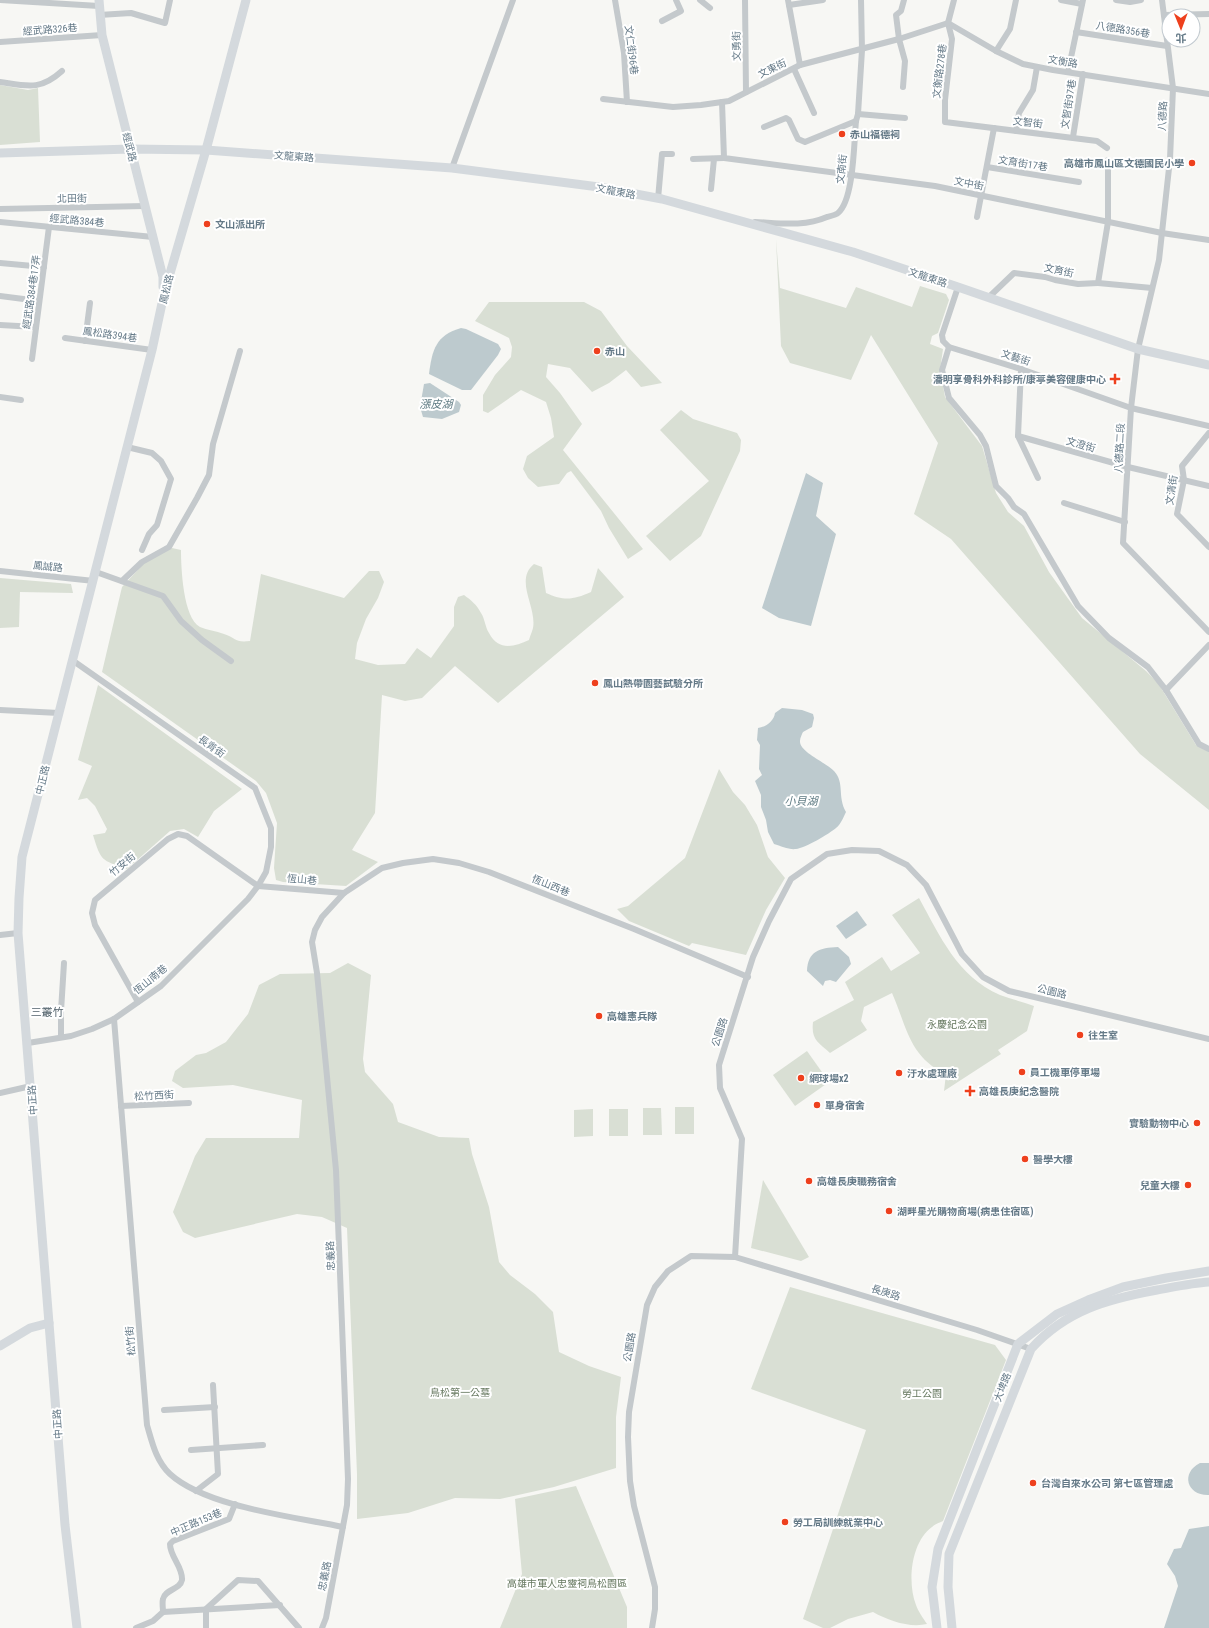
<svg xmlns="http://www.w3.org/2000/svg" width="1209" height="1628" font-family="'Roboto Condensed','Noto Sans TC',sans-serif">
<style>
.green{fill:#d9dfd4}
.water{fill:#bdcace}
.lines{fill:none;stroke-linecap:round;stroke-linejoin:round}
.street{stroke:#c4c9cc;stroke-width:6}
.secondary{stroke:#d4d9dd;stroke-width:9}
.poi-dot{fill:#ee401d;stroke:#fff;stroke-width:1.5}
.labels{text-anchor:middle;stroke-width:4;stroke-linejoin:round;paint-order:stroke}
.street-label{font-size:10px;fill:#647987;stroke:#fff}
.poi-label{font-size:10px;font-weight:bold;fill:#647987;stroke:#fff;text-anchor:start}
.park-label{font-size:10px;fill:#66785f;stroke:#fff}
.water-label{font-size:11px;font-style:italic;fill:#5f7b83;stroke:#fff}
.neighbourhood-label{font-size:11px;fill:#52626b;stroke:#fff}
</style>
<rect width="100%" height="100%" fill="#f7f7f4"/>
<g class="green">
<polygon points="0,85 28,90 38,88 40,142 0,145"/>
<polygon points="776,239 780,288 846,308 856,287 912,307 920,286 946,294 949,300 938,333 932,336 930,344 943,349 940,370 945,397 982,446 996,493 1008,512 1024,526 1049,572 1082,618 1146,671 1158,683 1196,745 1209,752 1209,810 1140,754 951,539 914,514 938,443 871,335 851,380 790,363 781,346"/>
<polygon points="489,302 584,302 601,311 627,346 662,383 641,387 626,370 609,383 592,392 570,368 548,364 546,377 560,393 582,424 563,450 643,549 628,559 609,528 601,511 571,471 567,473 559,484 538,487 528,478 523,469 527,456 554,437 551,418 546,402 521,390 488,413 483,411 483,395 495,375 511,357 512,347 509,338 475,321"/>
<polygon points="681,410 693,419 737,433 741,440 740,451 701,536 670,561 646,536 709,481 660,430"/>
<path d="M 172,548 L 181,550 C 181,567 183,618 200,627 C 207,630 216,631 224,634 C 236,638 235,643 250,641 L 261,574 L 344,598 L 369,571 L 379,571 L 384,582 L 378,598 L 366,619 L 357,643 L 355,659 L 378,665 L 405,664 L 417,648 L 431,658 L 454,626 L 454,607 L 458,597 L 464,595 C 471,600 477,605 481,613 C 485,619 485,627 489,633 C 498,651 514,647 529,640 C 530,636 532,632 533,628 C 537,607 514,580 534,564 L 542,567 L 546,593 C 564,601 573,600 591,592 L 598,568 L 624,597 L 498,703 L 455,666 L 422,698 L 405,701 L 382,695 L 375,813 L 352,850 L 378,862 L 346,886 L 283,882 L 276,880 L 274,868 L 277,823 L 266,793 L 256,781 L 102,672 L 122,587 L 147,560 Z"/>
<polygon points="0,578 71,584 73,593 20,592 19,627 0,628"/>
<path d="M 98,685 L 242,789 L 214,811 L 198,837 L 184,829 L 170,831 L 127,869 C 101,860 101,861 93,835 L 105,833 L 107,829 L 95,806 L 87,798 L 78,800 L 92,766 L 78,760 Z"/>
<polygon points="719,769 733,792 745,805 757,825 768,857 785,878 766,910 746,955 692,943 689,946 629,921 617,909 628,906 685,858"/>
<path d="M 919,898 C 940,936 957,976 1000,995 C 1011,999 1023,1002 1034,1006 L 1027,1031 L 998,1050 L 1001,1054 L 944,1091 L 946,1074 C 909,1057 907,1027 892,993 L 864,1007 L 861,1021 L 867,1030 L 830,1053 C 818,1042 811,1040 813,1022 L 854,1000 L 845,982 L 882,957 L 891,971 L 920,953 L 892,915 Z"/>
<polygon points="348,963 371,975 363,1059 365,1072 393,1104 398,1122 439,1137 469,1138 472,1154 489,1207 499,1262 510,1275 535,1294 553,1312 559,1352 589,1366 621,1377 616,1417 616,1468 554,1487 500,1499 455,1498 408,1513 357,1519 357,1474 347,1228 322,1217 297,1214 195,1238 183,1232 173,1212 195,1156 206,1138 299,1138 302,1100 233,1085 183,1088 172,1081 175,1071 196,1055 206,1053 226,1042 248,1014 259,985 280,974 330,973"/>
<polygon points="807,1051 829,1082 795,1106 773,1075"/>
<rect x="675" y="1107" width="19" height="27"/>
<polygon points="643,1108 661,1108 662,1135 643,1135"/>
<polygon points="593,1109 593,1136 574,1137 574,1110"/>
<rect x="609" y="1109" width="19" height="27"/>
<polygon points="763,1180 809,1257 801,1261 751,1248"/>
<path d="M 790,1287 L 995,1345 L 1006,1360 L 943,1521 C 939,1523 935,1524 932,1527 C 911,1542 907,1582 916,1605 C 918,1611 923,1618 927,1624 C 910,1628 889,1621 873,1612 L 848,1619 L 830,1628 L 823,1628 L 803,1619 L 866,1430 L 751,1389 Z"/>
<polygon points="576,1486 627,1607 627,1628 500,1628 522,1574 515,1499"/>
</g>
<g class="water">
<path d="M 461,328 L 466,329 L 498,344 L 501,349 L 498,355 L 471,390 L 462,390 L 429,374 C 432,350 436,335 461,328 Z"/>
<polygon points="430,383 459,402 461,405 459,412 442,419 423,417 420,407 424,384"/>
<polygon points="806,473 823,483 816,516 836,534 811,626 779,618 762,608"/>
<path d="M 782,708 L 802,710 L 813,714 L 814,718 L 812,727 L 803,732 C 802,734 800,738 800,741 C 799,752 827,763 834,771 C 845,783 837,796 846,812 C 843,818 841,824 836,828 C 829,834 805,848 796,849 C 789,850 781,846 774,844 L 768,832 L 766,820 L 761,807 L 761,795 L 755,781 L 762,775 L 759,769 L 760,745 L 757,740 L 758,728 C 766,727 774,721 775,713 Z"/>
<polygon points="857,911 867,925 846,939 836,926"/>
<path d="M 838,947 L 849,957 L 851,964 L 836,982 L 830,980 L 825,981 L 823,986 L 807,971 C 808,951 819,948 838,947 Z"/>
<path d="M 1200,1463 L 1209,1463 L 1209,1495 C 1187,1496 1180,1473 1200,1463 Z"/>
<polygon points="1209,1526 1209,1628 1164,1628 1178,1586 1175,1576 1167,1564 1174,1549 1181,1548 1189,1529"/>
</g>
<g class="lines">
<g class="street">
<polyline points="0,0 99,6"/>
<polyline points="615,0 624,53 627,102"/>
<polyline points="700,0 710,8"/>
<polyline points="745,0 746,92"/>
<polyline points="788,0 800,65"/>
<polyline points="1061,0 1082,4"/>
<polyline points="1116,0 1130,2 1141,0"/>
<polyline points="1162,0 1173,88 1170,159 1159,260 1138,349 1131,408 1123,543 1209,632"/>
<polyline points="789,5 823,0"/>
<polyline points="99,15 131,13 165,23 170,0"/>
<polyline points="1164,15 1209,14"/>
<polyline points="662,21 681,11 676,0"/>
<polyline points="948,23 996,51 1023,64 1053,70 1209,94"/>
<polyline points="948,23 952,39 945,100 945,122 1097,141 1107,148"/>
<polyline points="948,23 954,0"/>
<polyline points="1076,32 1167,46"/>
<polyline points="0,42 102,35"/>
<polyline points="996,51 1010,29 1016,0"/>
<polyline points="794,69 814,113"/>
<polyline points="1068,72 1083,0"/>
<path d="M 0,82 C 27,86 40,91 62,71"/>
<polyline points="903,87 905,61 899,39 896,15 901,11 904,0"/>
<polyline points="603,99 673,107 701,105 729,101 800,65 899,39 948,23"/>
<polyline points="722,102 724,158 935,186 1162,233 1209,240"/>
<polyline points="858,114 905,118"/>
<polyline points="764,127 786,118 789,120 798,139 805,142 856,121"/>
<polyline points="1016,131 1019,113 1033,90 1037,67"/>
<polyline points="1073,137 1083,74"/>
<polyline points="693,159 724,158"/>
<polyline points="987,167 1079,182"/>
<polyline points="452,168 513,0"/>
<polyline points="711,189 714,159"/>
<polyline points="658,199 662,154 672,154"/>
<polyline points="0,209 145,206"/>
<polyline points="977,217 994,128"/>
<polyline points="0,222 153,237"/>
<path d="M 755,222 C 779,223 804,227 827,217 C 831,216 836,215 838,213 C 854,200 854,141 856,121 L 858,114 L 862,50 L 861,0"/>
<polyline points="0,263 44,267"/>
<polyline points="1098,283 1152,288"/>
<polyline points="958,287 942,335 943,341 949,347 1021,369 1131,408 1209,426"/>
<polyline points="0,296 39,301"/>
<polyline points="989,297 1014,273 1045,277 1055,280 1078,284 1098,283 1108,222 1108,160"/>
<polyline points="0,325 36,327"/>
<polyline points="65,338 152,350"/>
<polyline points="85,341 90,303"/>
<polyline points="949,347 942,370 949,398 980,435 986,446 996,486 1008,498 1014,507 1024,514 1078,606 1109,638 1148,667 1166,690 1199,744 1209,749"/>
<polyline points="32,359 49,227"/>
<polyline points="1021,369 1018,436 1038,478"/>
<polyline points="0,397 21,400"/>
<polyline points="1209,433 1182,466 1184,480 1177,514 1209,547"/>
<polyline points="1018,436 1128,467 1209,486"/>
<polyline points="127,447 152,453 161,461 171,479 157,525 149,534 142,550"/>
<polyline points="1064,503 1125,522"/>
<polyline points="0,571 94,581"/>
<polyline points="96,572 163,596 181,621 202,640 231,661"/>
<polyline points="122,581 142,562 169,547 197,498 209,475 213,444 240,351"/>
<polyline points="1166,690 1209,645"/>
<polyline points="0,710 59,713"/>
<polyline points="258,886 344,893"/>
<polyline points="0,935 18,933"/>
<polyline points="138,1002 95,925 92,913 95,900 168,839 178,834 187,836 258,886"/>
<path d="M 114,1019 L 147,1425 C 152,1442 156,1461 170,1474 C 206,1507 295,1517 343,1527"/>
<polyline points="61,1037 61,1011 64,963"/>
<polyline points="28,1043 71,1036 92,1029 114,1019 161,986 248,899 258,886 266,872 271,847 271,828 255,788 72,660"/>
<polyline points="0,1093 31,1086"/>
<polyline points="121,1106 189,1103"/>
<polyline points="735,1257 742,1139 720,1088 719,1065 753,957 769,921 791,879 827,854 852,850 879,851 907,865 926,885 962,954 983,977 1009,991 1209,1039"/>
<polyline points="164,1410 215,1407"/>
<polyline points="191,1450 263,1445"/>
<polyline points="196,1491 218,1474 213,1385"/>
<polyline points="163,1612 280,1605"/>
<path d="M 136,1628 L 153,1621 L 163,1612 C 163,1608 162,1603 163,1599 C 165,1589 180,1590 182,1580 C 183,1567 170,1557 170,1544 L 173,1541 L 229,1519 L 235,1504"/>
<polyline points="206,1628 206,1609 238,1580 258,1581 299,1628"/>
<polyline points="322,1628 326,1618 347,1505 348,1479 336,1170 317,973 312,942 315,930 322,917 344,893 382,868 403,863 433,859 459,863 489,872 634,929 748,977"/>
<polyline points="652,1628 655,1609 655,1587 634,1506 630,1481 628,1437 629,1412 647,1305 655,1287 668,1271 691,1256 735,1257 977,1330 1031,1349"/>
</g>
<g class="secondary">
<polyline points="99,0 102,35 163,277 163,287"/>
<polyline points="0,153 130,149 206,150 452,168 599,187 662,199 853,252 958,287 1138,349 1209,365"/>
<polyline points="0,1346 30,1328 49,1323"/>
<polyline points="77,1628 65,1525 18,933 19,898 22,857 152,350 164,294 206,150 246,0"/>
<polyline points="937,1628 932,1587 938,1549 1018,1344 1057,1314 1088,1300 1123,1287 1166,1278 1209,1271"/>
<path d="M 952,1628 L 948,1587 L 949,1554 L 1031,1349 C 1066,1310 1108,1299 1157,1290 C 1174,1287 1192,1283 1209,1282"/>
</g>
</g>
<g class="poi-dot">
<circle cx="842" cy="134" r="4"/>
<circle cx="1192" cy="163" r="4"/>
<circle cx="207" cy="224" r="4"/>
<circle cx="597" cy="351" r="4"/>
<path d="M1113 373h4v4h4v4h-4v4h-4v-4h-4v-4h4z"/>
<circle cx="595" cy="683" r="4"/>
<circle cx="599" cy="1016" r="4"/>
<circle cx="1080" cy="1035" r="4"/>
<circle cx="1022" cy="1072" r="4"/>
<circle cx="899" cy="1073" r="4"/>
<circle cx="801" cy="1078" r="4"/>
<path d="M968 1085h4v4h4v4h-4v4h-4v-4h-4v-4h4z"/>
<circle cx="817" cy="1105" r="4"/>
<circle cx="1197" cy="1123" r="4"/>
<circle cx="1025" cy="1159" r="4"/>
<circle cx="809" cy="1181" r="4"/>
<circle cx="1188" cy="1185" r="4"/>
<circle cx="889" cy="1211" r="4"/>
<circle cx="1033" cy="1483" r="4"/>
<circle cx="785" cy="1522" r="4"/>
</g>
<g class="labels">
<g class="street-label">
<text transform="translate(50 29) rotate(-4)" y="4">經武路326巷</text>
<text transform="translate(1123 29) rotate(9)" y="4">八德路356巷</text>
<text transform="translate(736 46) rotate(-91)" y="4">文勇街</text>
<text transform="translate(632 50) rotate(83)" y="4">文仁街96巷</text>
<text transform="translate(1063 61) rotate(9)" y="4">文衡路</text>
<text transform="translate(772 68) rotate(-26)" y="4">文東街</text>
<text transform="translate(939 71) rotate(-83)" y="4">文衡路278巷</text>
<text transform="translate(1068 104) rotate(-81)" y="4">文智街97巷</text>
<text transform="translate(1162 116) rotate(-87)" y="4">八德路</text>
<text transform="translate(1028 122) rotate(7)" y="4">文智街</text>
<text transform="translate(130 147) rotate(76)" y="4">經武路</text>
<text transform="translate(294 156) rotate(4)" y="4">文龍東路</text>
<text transform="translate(1023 163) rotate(9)" y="4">文育街17巷</text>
<text transform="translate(841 169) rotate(-84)" y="4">文南街</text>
<text transform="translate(969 183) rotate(11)" y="4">文中街</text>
<text transform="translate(616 191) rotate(11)" y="4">文龍東路</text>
<text transform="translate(72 198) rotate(-1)" y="4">北田街</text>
<text transform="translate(77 220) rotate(5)" y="4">經武路384巷</text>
<text transform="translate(1059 270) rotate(12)" y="4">文育街</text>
<text transform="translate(928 277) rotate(18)" y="4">文龍東路</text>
<text transform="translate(166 289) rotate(-76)" y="4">鳳松路</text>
<text transform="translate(31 292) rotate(-82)" y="4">經武路384巷17弄</text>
<text transform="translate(110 334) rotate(8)" y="4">鳳松路394巷</text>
<text transform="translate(1016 357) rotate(18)" y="4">文藝街</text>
<text transform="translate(1081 444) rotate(16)" y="4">文澄街</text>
<text transform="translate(1119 448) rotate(-87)" y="4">八德路二段</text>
<text transform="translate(1171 490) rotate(-82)" y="4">文清街</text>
<text transform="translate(48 566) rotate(6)" y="4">鳳誠路</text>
<text transform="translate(212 746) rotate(35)" y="4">長青街</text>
<text transform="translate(42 780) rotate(-76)" y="4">中正路</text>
<text transform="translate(122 864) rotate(-40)" y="4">竹安街</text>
<text transform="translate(302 879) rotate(5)" y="4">恆山巷</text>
<text transform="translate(551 885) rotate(22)" y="4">恆山西巷</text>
<text transform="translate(150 979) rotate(-39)" y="4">恆山南巷</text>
<text transform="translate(1052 991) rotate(14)" y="4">公園路</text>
<text transform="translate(719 1032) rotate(-72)" y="4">公園路</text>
<text transform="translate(154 1095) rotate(-3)" y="4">松竹西街</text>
<text transform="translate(32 1100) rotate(-94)" y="4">中正路</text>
<text transform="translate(330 1256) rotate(-92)" y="4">忠義路</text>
<text transform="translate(886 1292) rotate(17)" y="4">長庚路</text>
<text transform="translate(130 1341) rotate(-95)" y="4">松竹街</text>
<text transform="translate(629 1347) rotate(-81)" y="4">公園路</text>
<text transform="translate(1002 1387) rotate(-69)" y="4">大埤路</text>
<text transform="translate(57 1424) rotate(-94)" y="4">中正路</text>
<text transform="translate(196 1522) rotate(-23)" y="4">中正路153巷</text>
<text transform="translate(324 1576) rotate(-79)" y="4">忠義路</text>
</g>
<g class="poi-label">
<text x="850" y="138">赤山福德祠</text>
<text x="1184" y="167" text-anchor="end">高雄市鳳山區文德國民小學</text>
<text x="215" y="228">文山派出所</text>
<text x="605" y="355">赤山</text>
<text x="1106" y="383" text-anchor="end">潘明享骨科外科診所/康葶美容健康中心</text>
<text x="603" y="687">鳳山熱帶園藝試驗分所</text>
<text x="607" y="1020">高雄憲兵隊</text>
<text x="1088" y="1039">往生室</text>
<text x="1030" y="1076">員工機車停車場</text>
<text x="907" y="1077">汙水處理廠</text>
<text x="809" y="1082">網球場x2</text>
<text x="979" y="1095">高雄長庚紀念醫院</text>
<text x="825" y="1109">單身宿舍</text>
<text x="1189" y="1127" text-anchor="end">實驗動物中心</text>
<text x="1033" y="1163">醫學大樓</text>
<text x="817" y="1185">高雄長庚職務宿舍</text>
<text x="1180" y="1189" text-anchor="end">兒童大樓</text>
<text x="897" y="1215">湖畔星光購物商場(病患住宿區)</text>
<text x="1041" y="1487">台灣自來水公司 第七區管理處</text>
<text x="793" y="1526">勞工局訓練就業中心</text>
</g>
<g class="park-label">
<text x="957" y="1028">永慶紀念公園</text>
<text x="460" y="1396">鳥松第一公墓</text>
<text x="922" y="1397">勞工公園</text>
<text x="567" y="1587">高雄市軍人忠靈祠鳥松園區</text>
</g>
<g class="water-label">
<text x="436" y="408">漲皮湖</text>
<text x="801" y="805">小貝湖</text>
</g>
<g class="neighbourhood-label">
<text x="47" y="1016">三叢竹</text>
</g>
</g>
<g transform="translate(1181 28) rotate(179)"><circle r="19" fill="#ffffff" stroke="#c1c9cf"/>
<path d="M0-3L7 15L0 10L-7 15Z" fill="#ee401d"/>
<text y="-6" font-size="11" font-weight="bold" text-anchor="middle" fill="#647987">北</text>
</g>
</svg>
